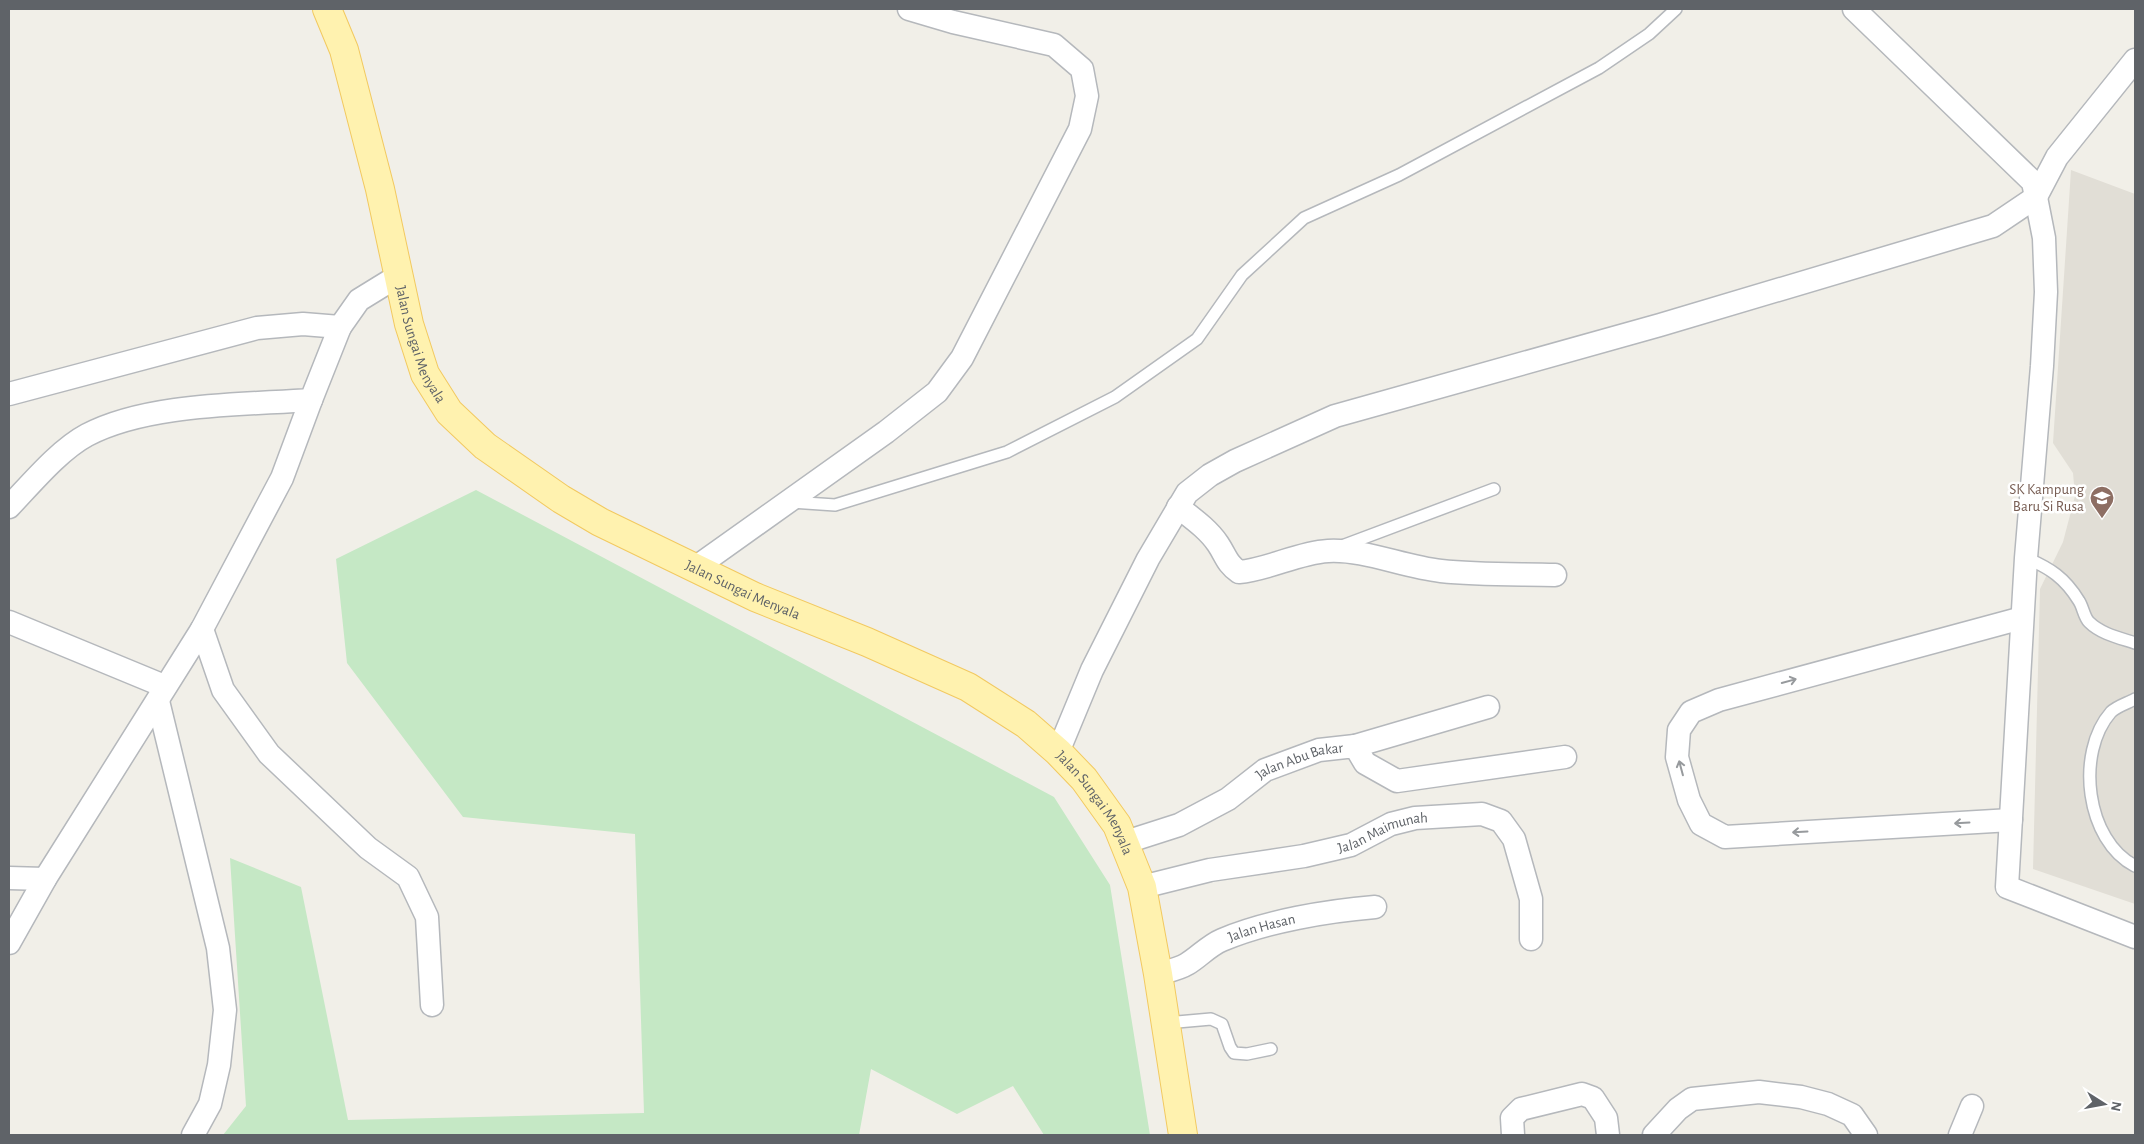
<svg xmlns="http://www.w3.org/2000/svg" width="2144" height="1144" font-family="'Alegreya Sans',sans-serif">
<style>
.education{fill:#e1ded6}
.green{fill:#c5e8c5}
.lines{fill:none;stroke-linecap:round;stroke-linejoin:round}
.service-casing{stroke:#b5b8bc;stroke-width:14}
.minor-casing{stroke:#b5b8bc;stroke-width:25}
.primary-casing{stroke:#f2c960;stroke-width:30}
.service{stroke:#fff;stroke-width:11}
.minor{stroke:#fff;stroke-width:22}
.primary{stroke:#fff2af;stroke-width:28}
.oneway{stroke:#979a9d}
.labels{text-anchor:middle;stroke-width:5;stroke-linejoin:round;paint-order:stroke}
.street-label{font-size:15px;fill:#5f6368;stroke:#fff}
.education-label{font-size:15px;fill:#785e54;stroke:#fff;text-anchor:end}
</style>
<rect width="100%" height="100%" fill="#f1efe8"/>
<polygon class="education" points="2071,170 2135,194 2135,904 2033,869 2040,589 2063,542 2075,496 2073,473 2053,443"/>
<polygon class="green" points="476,490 1054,797 1110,885 1150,1135 1044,1135 1013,1086 957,1114 871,1069 859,1135 223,1135 246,1106 230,858 301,887 348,1120 644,1113 635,834 463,817 347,663 336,559"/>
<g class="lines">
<defs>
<g id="service">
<polyline points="791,502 835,505 1007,452 1115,397 1197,339 1242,275 1304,218 1399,175 1599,68 1649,34 1676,9"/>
<polyline points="1342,546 1494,489"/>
<path d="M 2026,558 C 2050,568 2065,578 2079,601 C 2083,607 2084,617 2089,622 C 2101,634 2120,638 2135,643"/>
<path d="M 2135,699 C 2128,703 2117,706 2111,712 C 2075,753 2086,841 2135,866"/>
<polyline points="1166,1023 1211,1019 1222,1024 1230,1047 1234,1053 1247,1054 1271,1049"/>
</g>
<g id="minor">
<polyline points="1854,9 2033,182 2044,238 2046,292 2042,366 2026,558 2007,887 2135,937"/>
<polyline points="9,394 257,328 303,324 340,327"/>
<path d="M 9,507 C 31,484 59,450 87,435 C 148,403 242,405 311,400 L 340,327 L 359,300 L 398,276"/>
<path d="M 1178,507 C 1192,518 1208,529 1218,544 C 1226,556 1227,564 1239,572 C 1270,569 1297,553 1328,551 C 1365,549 1403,567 1441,571 C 1478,575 1517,574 1555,575"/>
<polyline points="695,568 886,432 937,392 962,358 1080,129 1087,96 1082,69 1054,45 953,22 909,9"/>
<polyline points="9,622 164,686"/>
<polyline points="202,629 223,690 269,754 368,848 408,877 427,917 432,1005"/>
<polyline points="158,701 218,948 225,1010 219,1065 210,1104 193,1135"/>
<polyline points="1355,746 1488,707"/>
<polyline points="1058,752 1092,670 1148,559 1187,493 1210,475 1235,461 1335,416 1660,325 1993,226 2036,197 2057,157 2135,60"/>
<polyline points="2011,820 1725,837 1701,824 1689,800 1677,757 1679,730 1691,712 1719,700 2022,618"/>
<path id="s1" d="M 1126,842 L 1179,825 L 1228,799 L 1265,770 L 1319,750 L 1355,746 L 1365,763 L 1397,781 L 1565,757"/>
<polyline points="9,878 45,879"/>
<path id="s2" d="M 1142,887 L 1210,870 L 1304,856 L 1351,845 L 1391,824 L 1415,818 L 1482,814 L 1501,821 L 1514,839 L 1531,899 L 1531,939"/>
<polyline points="9,943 45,879 202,629 282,478 311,400"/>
<path id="s3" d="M 1158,974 C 1168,971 1179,969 1187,964 C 1199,957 1208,946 1222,940 C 1267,921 1327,911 1375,907"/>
<polyline points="1513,1135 1512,1118 1521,1109 1582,1094 1593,1098 1606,1118 1608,1135"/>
<polyline points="1654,1135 1678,1109 1692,1099 1759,1092 1801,1097 1828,1104 1852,1115 1866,1135"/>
<polyline points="1960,1135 1972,1106"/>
</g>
<g id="primary">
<path id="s4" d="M 327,9 L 344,50 L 380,189 L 409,324 L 425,374 L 449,412 L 485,446 L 561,499 L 600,522 L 755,597 L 867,642 L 968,687 L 1026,724 L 1058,752 L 1084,779 L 1117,825 L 1142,887 L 1158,974 L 1183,1135"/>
</g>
</defs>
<use href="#service" class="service-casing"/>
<use href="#minor" class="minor-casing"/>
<use href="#primary" class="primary-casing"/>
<use href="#service" class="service"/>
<use href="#minor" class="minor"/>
<use href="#primary" class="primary"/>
</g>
<defs><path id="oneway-shaft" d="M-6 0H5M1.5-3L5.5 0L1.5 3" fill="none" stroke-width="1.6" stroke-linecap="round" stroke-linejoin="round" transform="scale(1.25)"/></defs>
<g class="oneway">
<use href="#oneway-shaft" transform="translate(1789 681) rotate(-15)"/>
<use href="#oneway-shaft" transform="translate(1681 768) rotate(-105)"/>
<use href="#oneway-shaft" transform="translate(1962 823) rotate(177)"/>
<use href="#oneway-shaft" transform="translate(1800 832) rotate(177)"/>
</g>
<defs>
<symbol id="school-pin" viewBox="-11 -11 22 30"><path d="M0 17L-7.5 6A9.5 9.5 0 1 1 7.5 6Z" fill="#8d6e63" stroke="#fff"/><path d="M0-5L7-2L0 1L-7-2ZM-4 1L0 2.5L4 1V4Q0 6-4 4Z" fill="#fff"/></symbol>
</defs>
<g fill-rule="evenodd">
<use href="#school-pin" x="2088" y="484" width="28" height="38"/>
</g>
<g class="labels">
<g class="street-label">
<text dy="5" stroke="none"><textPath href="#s4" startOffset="349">Jalan Sungai Menyala</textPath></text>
<text dy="5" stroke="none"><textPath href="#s4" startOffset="769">Jalan Sungai Menyala</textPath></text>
<text dy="5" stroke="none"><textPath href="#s1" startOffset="194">Jalan Abu Bakar</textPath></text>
<text dy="5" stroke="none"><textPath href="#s4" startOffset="1189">Jalan Sungai Menyala</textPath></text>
<text dy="5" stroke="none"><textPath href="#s2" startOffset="248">Jalan Maimunah</textPath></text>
<text dy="5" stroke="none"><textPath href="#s3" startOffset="115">Jalan Hasan</textPath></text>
</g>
<g class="education-label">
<text x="2084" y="494">SK Kampung<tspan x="2084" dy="17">Baru Si Rusa</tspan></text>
</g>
</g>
<rect width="2144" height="1144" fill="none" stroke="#5f6368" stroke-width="20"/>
<g transform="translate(2104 1104) rotate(101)" stroke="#ffffff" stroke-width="4" paint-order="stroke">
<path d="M0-4L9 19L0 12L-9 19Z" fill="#5f6368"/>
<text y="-8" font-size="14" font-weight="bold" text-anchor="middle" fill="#5f6368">N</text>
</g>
</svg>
